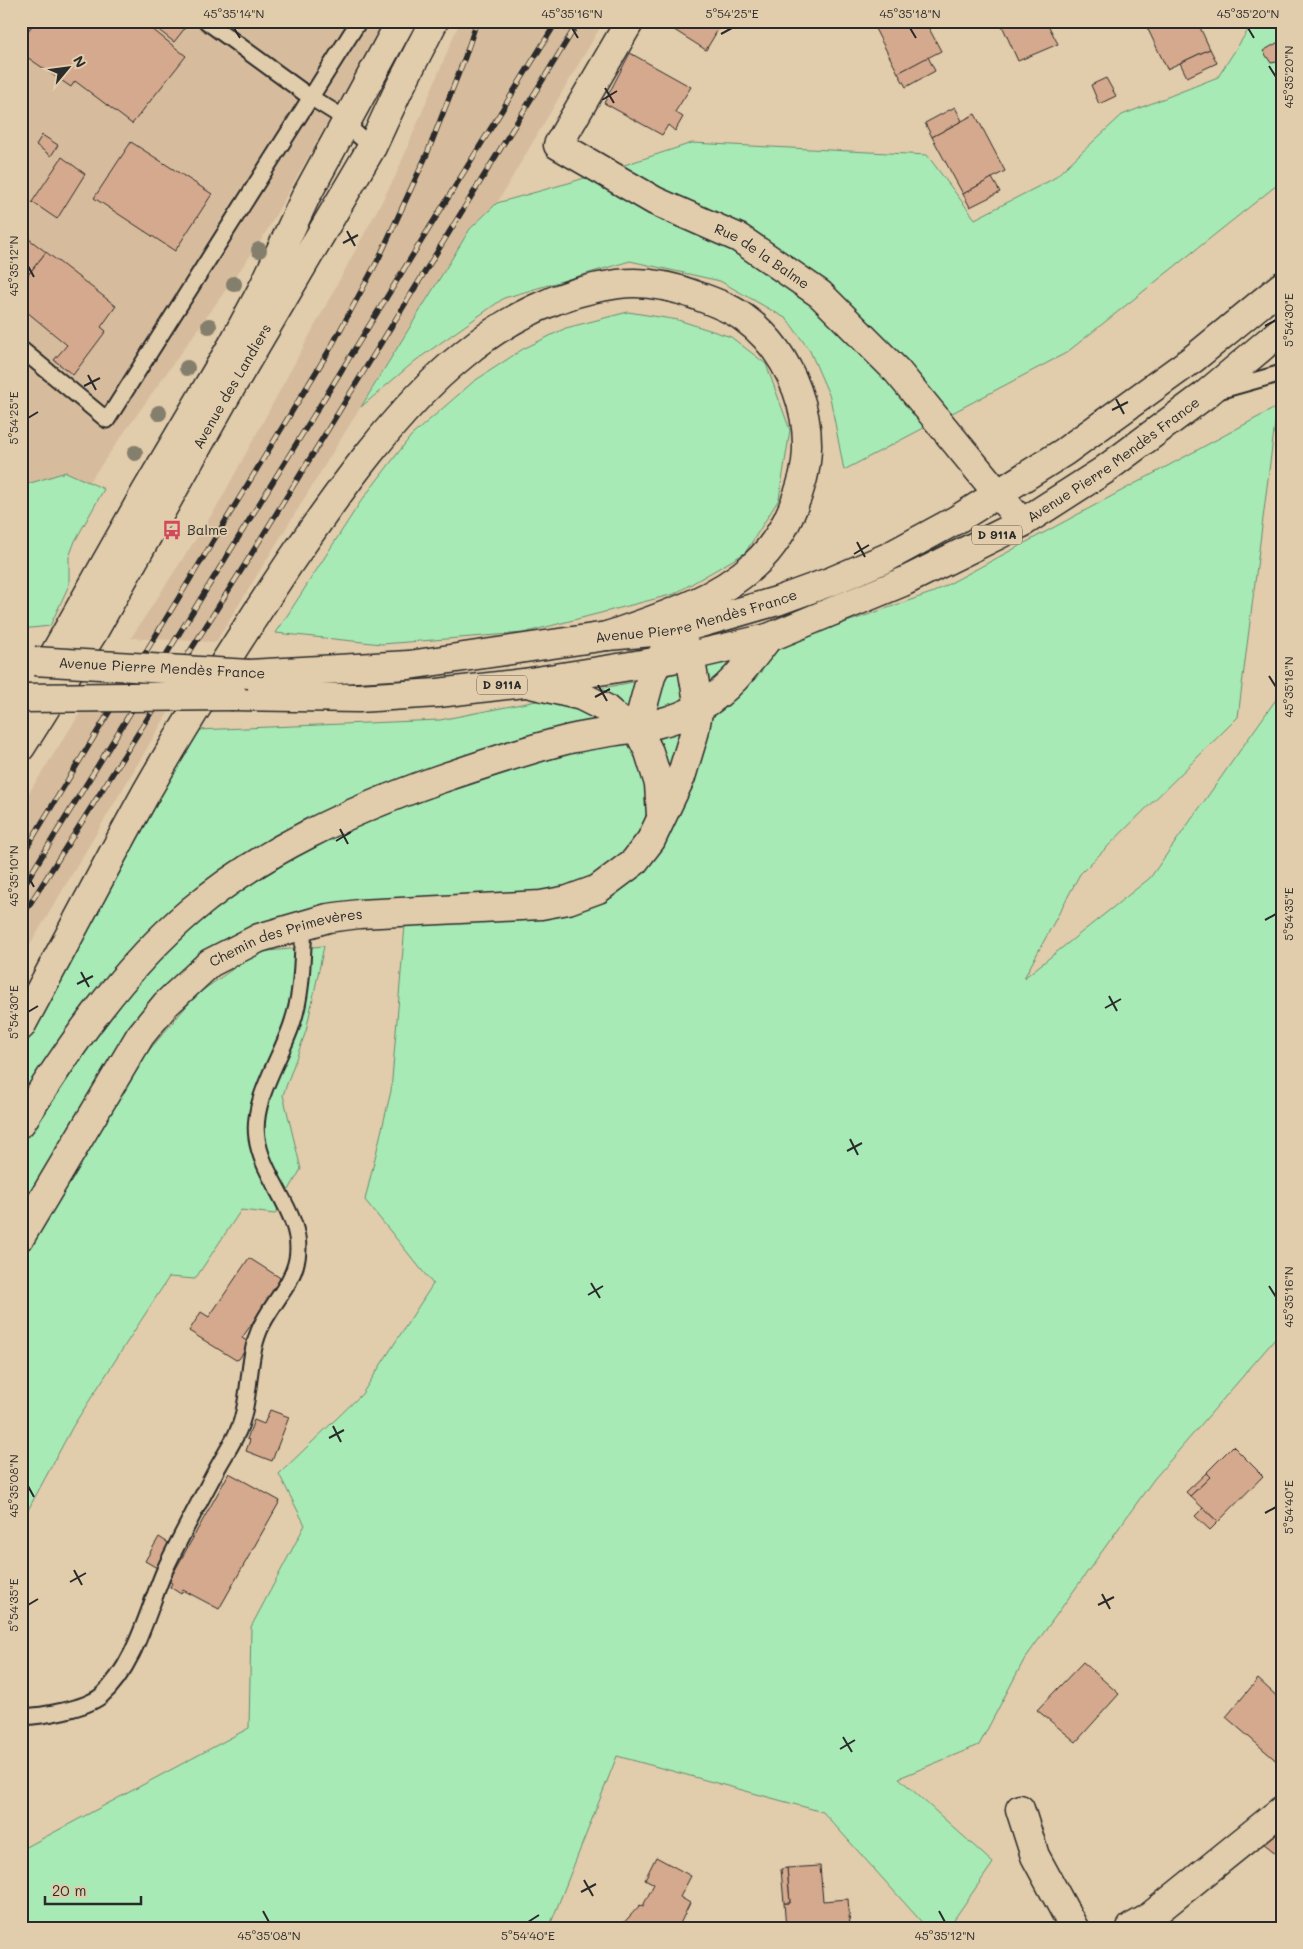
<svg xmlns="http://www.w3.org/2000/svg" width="1303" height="1949" font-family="Mali,sans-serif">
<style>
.built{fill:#d6bc9d}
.green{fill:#a7eab5;stroke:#698a70}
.building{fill:#d5a98d;stroke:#2b2b2b}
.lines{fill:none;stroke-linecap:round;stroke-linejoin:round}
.service-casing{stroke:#2b2b2b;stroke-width:19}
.minor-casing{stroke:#2b2b2b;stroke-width:31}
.secondary-casing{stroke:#2b2b2b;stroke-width:31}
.primary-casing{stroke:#2b2b2b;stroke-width:31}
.trunk-casing{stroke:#2b2b2b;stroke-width:31}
.service{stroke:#e1ccab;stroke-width:15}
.minor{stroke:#e1ccab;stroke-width:28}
.secondary{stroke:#e1ccab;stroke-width:28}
.primary{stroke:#e1ccab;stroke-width:28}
.trunk{stroke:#e1ccab;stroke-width:28}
.rail-casing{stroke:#2b2b2b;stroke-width:5.5}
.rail{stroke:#e1ccab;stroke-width:4;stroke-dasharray:11;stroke-linecap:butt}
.primary-bridge-casing{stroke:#2b2b2b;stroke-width:31;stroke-linecap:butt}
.primary-bridge{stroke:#e1ccab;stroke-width:28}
.tree{fill:#847e6c}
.ticks{fill:none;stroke:#2b2b2b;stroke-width:2}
.labels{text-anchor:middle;stroke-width:4;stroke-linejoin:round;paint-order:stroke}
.shield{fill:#e1ccab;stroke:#625b51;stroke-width:1}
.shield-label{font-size:12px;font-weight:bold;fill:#2b2b2b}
.street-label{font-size:14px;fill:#2b2b2b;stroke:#e1ccab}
.poi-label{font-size:14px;fill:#2b2b2b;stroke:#e1ccab;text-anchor:start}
.neatline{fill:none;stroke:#2b2b2b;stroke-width:2}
.ticks-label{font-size:12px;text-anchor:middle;fill:#2b2b2b}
</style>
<rect width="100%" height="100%" fill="#e1ccab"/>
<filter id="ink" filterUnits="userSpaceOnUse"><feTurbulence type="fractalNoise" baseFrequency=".02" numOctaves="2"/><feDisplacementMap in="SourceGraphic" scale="10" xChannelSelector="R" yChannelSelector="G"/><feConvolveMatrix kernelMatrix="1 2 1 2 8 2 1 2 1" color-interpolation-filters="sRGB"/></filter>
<g filter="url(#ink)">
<g class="built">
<polygon points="21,21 385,21 262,239 47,541 21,533"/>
<polygon points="460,21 604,21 497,203 470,229 216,642 131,638 218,505 395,177"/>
<polygon points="82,710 168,713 21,960 21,805"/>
</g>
<g class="green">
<polygon points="1254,21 1282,21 1282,181 1066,353 844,470 830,397 810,351 787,319 720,281 630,261 504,298 415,361 361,407 470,229 497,203 572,182 692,143 927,155 975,219 1053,179 1122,115 1218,77"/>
<polygon points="628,312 678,320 731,337 766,364 790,430 779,499 745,553 674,594 523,633 382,644 276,633 359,504 411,436 473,382 523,349 566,328"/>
<polygon points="1277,407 1238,717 1080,874 1024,978 1150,878 1282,691 1282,1331 1154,1479 1024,1660 979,1745 899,1778 993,1863 948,1928 927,1928 823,1812 617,1756 549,1928 21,1928 21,1850 249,1728 251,1627 305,1525 279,1474 362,1394 433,1284 365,1200 391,1091 407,902 210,953 21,1212 21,1054 197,730 440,720 669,675 772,648 934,592"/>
<polygon points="66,472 104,489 75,541 69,557 69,585 50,626 21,629 21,486"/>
<polygon points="324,946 306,1031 283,1095 301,1169 275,1214 241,1210 195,1279 169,1277 73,1426 21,1523 21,1254 134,1068 196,995 257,952"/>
</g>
<g class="building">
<polygon points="21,21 36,21 21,39"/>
<polygon points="36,21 69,21 76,26 80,21 142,21 186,56 132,124 75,81 71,87 21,53 21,39"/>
<polygon points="147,21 176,21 185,28 174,42"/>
<polygon points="649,21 660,21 665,25 662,30"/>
<polygon points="660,21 723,21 706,50"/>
<polygon points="871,21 925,21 941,51 898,73"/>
<polygon points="1000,21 1046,21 1058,44 1018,61"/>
<polygon points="1144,21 1197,21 1210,49 1167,69"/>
<polygon points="1282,40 1282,61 1271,63 1263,51"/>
<polygon points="1210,49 1217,63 1187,77 1180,63"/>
<polygon points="630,53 691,87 675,112 683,117 675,131 668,125 662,135 604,103"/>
<polygon points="928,57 935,71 906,87 898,73"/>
<polygon points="1106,78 1116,96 1099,104 1091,85"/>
<polygon points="955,107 962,121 932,137 925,123"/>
<polygon points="975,114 1005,171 963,194 932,137"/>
<polygon points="42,135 58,145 51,156 36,145"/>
<polygon points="131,142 212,194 175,251 94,198"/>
<polygon points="62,157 85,174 57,219 32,202"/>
<polygon points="992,178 1000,192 970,207 963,194"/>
<polygon points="21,233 46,252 21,284"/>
<polygon points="46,252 116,306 101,327 106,331 73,375 54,360 67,345 21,307 21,284"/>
<polygon points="249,1258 282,1279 242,1338 247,1341 248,1346 239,1359 236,1360 189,1331 201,1312 209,1317"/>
<polygon points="270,1410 289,1417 272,1461 246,1451 250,1440 247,1439 254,1420 264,1424"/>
<polygon points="1233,1446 1263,1476 1218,1522 1190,1496 1210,1477 1206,1473"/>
<polygon points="229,1473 280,1501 219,1609 183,1590 181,1594 170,1587 172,1583 169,1581"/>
<polygon points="1206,1473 1210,1477 1190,1496 1186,1492"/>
<polygon points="1203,1508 1218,1522 1210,1530 1195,1516"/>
<polygon points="159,1537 170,1544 157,1568 145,1561"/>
<polygon points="1083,1662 1119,1694 1076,1742 1037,1710"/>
<polygon points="1258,1679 1282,1701 1280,1764 1226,1717"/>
<polygon points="1278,1824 1282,1827 1282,1858 1263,1843"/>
<polygon points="656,1857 691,1876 680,1897 690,1903 678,1928 619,1928 640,1905 643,1906 654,1884 645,1879"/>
<polygon points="820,1866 823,1901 848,1899 850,1928 786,1928 784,1903 790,1903 787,1868"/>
<polygon points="787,1868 790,1903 784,1903 781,1869"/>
</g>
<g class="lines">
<defs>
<g id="service">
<polyline points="206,21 310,97 336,113 345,124 372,147"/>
<polyline points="21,349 107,420 359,21"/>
<polyline points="1218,391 1282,373"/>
<path d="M 21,1717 C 42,1716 85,1709 101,1696 C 137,1664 148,1607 167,1565 C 183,1532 201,1499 218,1467 C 225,1454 235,1440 240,1426 C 251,1396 247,1361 259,1331 C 269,1306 292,1286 297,1259 C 305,1216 262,1179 257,1138 C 251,1101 281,1058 292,1024 C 303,992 302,958 304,924"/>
</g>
<g id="minor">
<path id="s1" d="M 630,21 L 558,145 L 655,201 L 739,238 L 820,294 L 897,371 L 1022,523"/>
<polyline points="526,683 581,696 605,708 620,721 637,728 649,752 659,784 661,816"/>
<polyline points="637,728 652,673 668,644"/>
<path id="s2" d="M 21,1236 L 140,1036 L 166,1004 L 210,963 L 259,938 L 328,918 L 359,914 L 541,905 L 568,900 L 598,889 L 634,862 L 651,840 L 681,777 L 694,734 L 699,707 L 690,656 L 676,630"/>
<polyline points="1020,1809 1035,1856 1074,1928"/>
<polyline points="1131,1928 1147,1919 1282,1810"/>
</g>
<g id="secondary">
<polyline points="21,713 145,493 233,344 265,284 306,196 401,21"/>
<path id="s3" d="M 21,747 L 94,631 L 223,401 L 372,147 L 398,91 L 434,21"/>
</g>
<g id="primary">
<path id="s4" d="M 249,674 L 409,665 L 607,636 L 676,630 L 777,601 L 832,581 L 886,558 L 956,520 L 1064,452 L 1193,359 L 1282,286"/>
<path id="s5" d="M 233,696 L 358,698 L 438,693 L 524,683 L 612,669 L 690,656 L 768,638 L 903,582 L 1022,523 L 1103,471 L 1205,395 L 1282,330"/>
</g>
<g id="trunk">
<path d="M 21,1026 C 63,948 104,869 147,791 C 191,714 239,639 288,565 C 337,494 396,409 463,355 C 506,319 561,291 618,284 C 643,281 671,286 695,295 C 711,301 730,307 744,318 C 792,353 817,421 803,478 C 794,511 780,542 754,565 C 713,602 658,618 607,636"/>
<path d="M 21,1123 C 70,1046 122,969 192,910 C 263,850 350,811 437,780 C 481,765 525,750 570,739 C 614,729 660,730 700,707 C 729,690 748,664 768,638"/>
</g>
</defs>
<use href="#service" class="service-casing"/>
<use href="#minor" class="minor-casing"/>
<use href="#secondary" class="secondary-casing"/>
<use href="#primary" class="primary-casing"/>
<use href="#trunk" class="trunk-casing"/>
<use href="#service" class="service"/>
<use href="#minor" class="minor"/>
<use href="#secondary" class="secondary"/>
<use href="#primary" class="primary"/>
<use href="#trunk" class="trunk"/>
<defs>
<g id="rail">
<polyline points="21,857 330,349 379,258 427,154 465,57 477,21"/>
<polyline points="21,890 557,21"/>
<polyline points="21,918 244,566 579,21"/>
</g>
</defs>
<use href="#rail" class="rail-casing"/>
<use href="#rail" class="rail"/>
<defs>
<g id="primary-bridge">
<polyline points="34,661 249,674"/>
<polyline points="21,698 233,696"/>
</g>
</defs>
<use href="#primary-bridge" class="primary-bridge-casing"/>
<use href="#primary-bridge" class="primary-bridge"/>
</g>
<g class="tree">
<circle cx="259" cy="250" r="8"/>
<circle cx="234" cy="284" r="8"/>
<circle cx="209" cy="326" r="8"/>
<circle cx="187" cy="368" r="8"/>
<circle cx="159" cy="413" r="8"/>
<circle cx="135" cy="453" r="8"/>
</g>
</g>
<path class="ticks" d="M 234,28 L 240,38M 572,28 L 578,38M 910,28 L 916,38M 1248,28 L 1254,38M 721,34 L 732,28M 1269,66 L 1276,77M 605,88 L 614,103M 602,100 L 617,91M 347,231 L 355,246M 343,243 L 358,235M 28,266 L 34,277M 1265,326 L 1276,320M 88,375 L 96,390M 84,386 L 100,378M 1116,399 L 1124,414M 1112,410 L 1128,402M 28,418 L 38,412M 857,542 L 865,557M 854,554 L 869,545M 1269,676 L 1276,687M 598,685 L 607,701M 595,697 L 610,689M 340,829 L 348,844M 336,841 L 351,832M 28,876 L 34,887M 1265,920 L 1276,914M 81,972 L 89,987M 77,984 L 93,976M 1109,996 L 1117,1011M 1105,1008 L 1121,999M 28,1012 L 38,1006M 850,1139 L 858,1155M 847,1151 L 862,1143M 591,1283 L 600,1298M 1269,1286 L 1276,1297M 588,1295 L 603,1286M 333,1426 L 341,1442M 329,1438 L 344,1430M 28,1486 L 34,1497M 1265,1513 L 1276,1507M 74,1570 L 82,1585M 70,1582 L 86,1573M 1102,1594 L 1110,1609M 28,1605 L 38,1599M 1098,1605 L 1114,1597M 843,1737 L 852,1752M 840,1749 L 855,1740M 584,1880 L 593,1896M 581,1892 L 596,1884M 263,1911 L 269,1922M 939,1911 L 945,1922M 528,1922 L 539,1915"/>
<defs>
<symbol id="bus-bare" viewBox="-9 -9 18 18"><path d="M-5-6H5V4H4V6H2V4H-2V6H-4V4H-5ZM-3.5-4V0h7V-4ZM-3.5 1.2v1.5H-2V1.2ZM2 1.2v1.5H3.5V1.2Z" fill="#d1495b" stroke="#e1ccab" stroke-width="2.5" paint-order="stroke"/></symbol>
</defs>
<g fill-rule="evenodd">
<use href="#bus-bare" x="158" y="516" width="28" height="28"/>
</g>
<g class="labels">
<g class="shield">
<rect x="972" y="525.5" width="50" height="19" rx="4"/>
<rect x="477" y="675.5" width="50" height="19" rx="4"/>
</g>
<g class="shield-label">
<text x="997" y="539">D 911A</text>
<text x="502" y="689">D 911A</text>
</g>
<g class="street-label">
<text dy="5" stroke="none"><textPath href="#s1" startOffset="376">Rue de la Balme</textPath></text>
<text dy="5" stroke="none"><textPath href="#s3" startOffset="418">Avenue des Landiers</textPath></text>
<text dy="5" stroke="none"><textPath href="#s5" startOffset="930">Avenue Pierre Mendès France</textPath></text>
<text dy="5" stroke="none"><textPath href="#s4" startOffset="452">Avenue Pierre Mendès France</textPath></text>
<text transform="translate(162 668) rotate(3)" y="5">Avenue Pierre Mendès France</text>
<text dy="5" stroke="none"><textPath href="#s2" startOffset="415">Chemin des Primevères</textPath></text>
</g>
<g class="poi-label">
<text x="187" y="535">Balme</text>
</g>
</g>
<rect width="1303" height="1949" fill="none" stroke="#e1ccab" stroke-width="55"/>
<g transform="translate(68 68) rotate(61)" stroke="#e1ccab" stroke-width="4" paint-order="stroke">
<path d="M0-4L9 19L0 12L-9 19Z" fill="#2b2b2b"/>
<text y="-8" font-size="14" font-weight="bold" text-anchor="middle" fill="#2b2b2b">N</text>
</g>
<path d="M45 1896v8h96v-8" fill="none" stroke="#2b2b2b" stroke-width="2.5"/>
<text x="52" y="1896" font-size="15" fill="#2b2b2b" stroke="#e1ccab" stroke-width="4" paint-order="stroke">20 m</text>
<rect x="28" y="28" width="1248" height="1894" class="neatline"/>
<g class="ticks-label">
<text x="234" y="18">45°35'14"N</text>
<text x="572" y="18">45°35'16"N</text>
<text x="732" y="18">5°54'25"E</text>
<text x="910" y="18">45°35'18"N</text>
<text x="1248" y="18">45°35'20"N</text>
<text transform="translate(1289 77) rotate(-90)" y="4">45°35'20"N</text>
<text transform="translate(14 266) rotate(-90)" y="4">45°35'12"N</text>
<text transform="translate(1289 320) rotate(-90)" y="4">5°54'30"E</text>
<text transform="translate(14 418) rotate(-90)" y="4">5°54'25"E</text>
<text transform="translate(1289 687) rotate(-90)" y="4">45°35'18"N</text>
<text transform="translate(14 876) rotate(-90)" y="4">45°35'10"N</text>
<text transform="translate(1289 914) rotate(-90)" y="4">5°54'35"E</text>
<text transform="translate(14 1012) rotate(-90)" y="4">5°54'30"E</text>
<text transform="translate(1289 1297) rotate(-90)" y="4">45°35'16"N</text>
<text transform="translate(14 1486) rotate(-90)" y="4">45°35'08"N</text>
<text transform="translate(1289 1507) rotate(-90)" y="4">5°54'40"E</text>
<text transform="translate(14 1605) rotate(-90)" y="4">5°54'35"E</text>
<text x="269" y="1940">45°35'08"N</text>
<text x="528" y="1940">5°54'40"E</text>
<text x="945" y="1940">45°35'12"N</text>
</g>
</svg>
